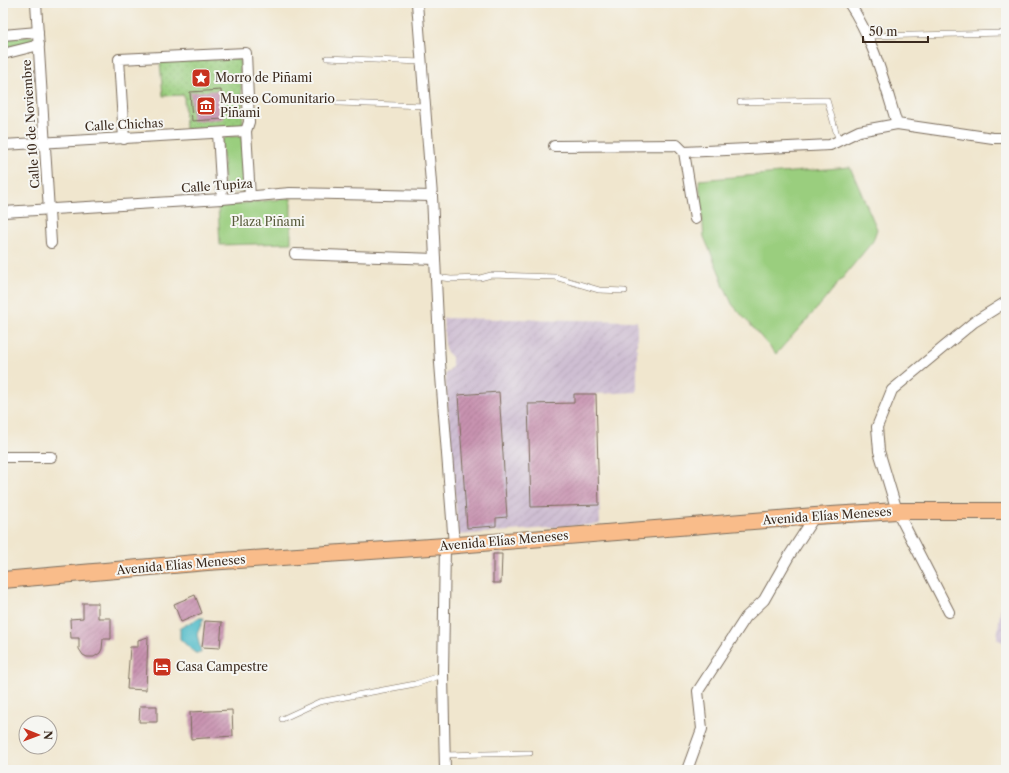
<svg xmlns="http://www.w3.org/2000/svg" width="1009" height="773" font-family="'Libre Caslon Text',serif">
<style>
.industrial{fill:url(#industrial-furrows)}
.grass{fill:url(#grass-dots);stroke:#6a7c4e}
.park{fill:#9ace7e;stroke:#6a7c4e}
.water{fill:#4dbac7;stroke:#447272}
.building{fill:url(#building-hatch)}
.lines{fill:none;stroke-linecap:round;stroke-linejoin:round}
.service-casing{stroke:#7a6c5c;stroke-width:6}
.minor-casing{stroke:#7a6c5c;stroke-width:12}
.primary-casing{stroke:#7a6c5c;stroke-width:18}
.service{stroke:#fff;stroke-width:5}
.minor{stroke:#fff;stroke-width:10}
.primary{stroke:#f9bc8a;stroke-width:16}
.labels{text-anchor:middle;stroke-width:4;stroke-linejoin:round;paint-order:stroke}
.poi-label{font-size:12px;fill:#3b2a1e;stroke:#f6f6f2;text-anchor:start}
.street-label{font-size:12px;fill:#3b2a1e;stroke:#f6f6f2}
.park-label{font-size:12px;fill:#585b3b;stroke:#f6f6f2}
</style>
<defs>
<pattern id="industrial-furrows" width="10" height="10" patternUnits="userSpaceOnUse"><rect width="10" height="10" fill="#cebed2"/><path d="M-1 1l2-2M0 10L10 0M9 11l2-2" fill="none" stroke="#b2a3b4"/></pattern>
<pattern id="grass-dots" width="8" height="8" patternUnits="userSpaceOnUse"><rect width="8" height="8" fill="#9ace7e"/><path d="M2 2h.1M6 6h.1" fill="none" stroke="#86b16c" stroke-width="1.8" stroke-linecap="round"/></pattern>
<pattern id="building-hatch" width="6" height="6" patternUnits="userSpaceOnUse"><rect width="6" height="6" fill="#c893b0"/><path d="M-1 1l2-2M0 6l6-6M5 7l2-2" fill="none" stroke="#a4788f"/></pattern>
</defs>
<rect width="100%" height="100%" fill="#f6f6f2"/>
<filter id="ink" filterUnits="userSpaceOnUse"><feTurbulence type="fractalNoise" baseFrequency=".025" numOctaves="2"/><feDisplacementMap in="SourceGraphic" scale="8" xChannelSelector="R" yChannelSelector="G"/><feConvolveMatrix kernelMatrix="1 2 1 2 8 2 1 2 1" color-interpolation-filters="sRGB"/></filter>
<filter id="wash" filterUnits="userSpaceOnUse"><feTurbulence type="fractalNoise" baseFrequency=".012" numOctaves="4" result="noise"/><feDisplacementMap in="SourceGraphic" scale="16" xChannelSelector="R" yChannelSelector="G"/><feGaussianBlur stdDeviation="0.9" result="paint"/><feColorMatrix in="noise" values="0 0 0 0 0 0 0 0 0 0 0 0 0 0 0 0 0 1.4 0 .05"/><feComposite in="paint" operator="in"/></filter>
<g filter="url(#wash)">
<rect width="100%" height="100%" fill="#f0e6ce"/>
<g class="industrial">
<polygon points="443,318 637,321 637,392 596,394 600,524 458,535 445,374 452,367 452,357 445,350"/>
<polygon points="1006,561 1006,644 997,639"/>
</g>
<polygon class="grass" points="238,58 240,61 243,124 242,126 185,129 184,95 163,96 160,62"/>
<g class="park">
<polygon points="34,36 33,41 3,48 3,39"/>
<polygon points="239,136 242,137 245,191 227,193 225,191 222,141 226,137"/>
<polygon points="850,167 877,229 873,241 821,304 776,354 732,304 725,288 724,288 721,277 704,237 699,180"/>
<polygon points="291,198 291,243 220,245 218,206"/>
</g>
<polygon class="water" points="199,618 204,618 197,634 201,653 195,653 180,639 180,628"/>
<g id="blocks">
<g class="building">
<polygon points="221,90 223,119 192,121 190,92"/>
<polygon points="499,392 507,517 496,518 496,526 467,528 458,395"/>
<polygon points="574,394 596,394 599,505 531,507 528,404 574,403"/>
<polygon points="493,554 502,554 501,583 493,583"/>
<polygon points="195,595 202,613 181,622 174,604"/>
<polygon points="83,603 98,603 98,618 111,618 111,639 103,639 102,649 100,653 94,657 87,657 83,655 79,649 79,638 71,638 70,619 83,618"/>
<polygon points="205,621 222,622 220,648 202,647"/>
<polygon points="148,637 146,690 127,689 130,647 138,647 138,640"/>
<polygon points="140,706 157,706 157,722 139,722"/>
<polygon points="232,710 233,736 191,739 190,712"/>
</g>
</g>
</g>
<g filter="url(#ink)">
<use href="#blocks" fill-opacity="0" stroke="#7a6c5c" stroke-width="1"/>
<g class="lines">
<defs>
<g id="service">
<polyline points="868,36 1006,33"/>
<polyline points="327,58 421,62"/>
<polyline points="740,102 827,100 839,142"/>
<polyline points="338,103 426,106"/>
<polyline points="435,277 451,279 480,278 491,275 555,277 599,290 625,291"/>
<polyline points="282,719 319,702 415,684 443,675"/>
<polyline points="444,755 530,753"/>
</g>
<g id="minor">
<polyline points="36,3 51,243"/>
<polyline points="417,3 432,196 440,363 454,545"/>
<path d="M 849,3 C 874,40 884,82 897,124 L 993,138 L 1006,138"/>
<polyline points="3,35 38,32"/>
<polyline points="3,54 39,45"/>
<polyline points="218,133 222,199"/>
<polyline points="124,139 119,59 246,53 249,122 246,131 250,197"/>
<polyline points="3,145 246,131"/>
<polyline points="554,146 677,145 684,152 695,219"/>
<polyline points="684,152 830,145 859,131 897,124"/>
<polyline points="3,212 222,199 290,193 432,196"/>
<polyline points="295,254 435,259"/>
<polyline points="3,457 51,457"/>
<polyline points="949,612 897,511 879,451 877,427 892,390 974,322 1006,302"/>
<polyline points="445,770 443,675 445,546"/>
<polyline points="687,770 702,729 698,691 746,617 764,600 789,556 815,516"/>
</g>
<polyline id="primary" points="3,580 207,562 445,546 815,516 897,511 1006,511"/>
</defs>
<use href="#service" class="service-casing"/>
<use href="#minor" class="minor-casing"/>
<use href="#primary" class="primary-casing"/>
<use href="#service" class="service"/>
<use href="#minor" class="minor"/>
<use href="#primary" class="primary"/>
</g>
</g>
<defs>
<symbol id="sight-square" viewBox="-11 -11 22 22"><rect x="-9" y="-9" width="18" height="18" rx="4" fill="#c8321e" stroke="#f6f6f2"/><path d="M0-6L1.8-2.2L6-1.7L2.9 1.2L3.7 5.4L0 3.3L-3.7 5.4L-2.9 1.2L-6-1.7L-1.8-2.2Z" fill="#fff"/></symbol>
<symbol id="museum-square" viewBox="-11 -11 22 22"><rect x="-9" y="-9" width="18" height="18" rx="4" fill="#c8321e" stroke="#f6f6f2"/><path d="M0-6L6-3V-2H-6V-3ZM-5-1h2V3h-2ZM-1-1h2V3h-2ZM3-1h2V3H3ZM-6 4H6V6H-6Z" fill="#fff"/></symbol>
<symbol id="hotel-square" viewBox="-11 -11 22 22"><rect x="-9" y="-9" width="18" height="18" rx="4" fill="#c8321e" stroke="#f6f6f2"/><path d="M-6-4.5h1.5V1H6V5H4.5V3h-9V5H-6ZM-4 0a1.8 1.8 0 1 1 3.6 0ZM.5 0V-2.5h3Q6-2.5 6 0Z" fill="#fff"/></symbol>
</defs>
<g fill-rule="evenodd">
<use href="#sight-square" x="190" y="67" width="22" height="22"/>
<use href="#museum-square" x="195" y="95" width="22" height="22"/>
<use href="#hotel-square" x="151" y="656" width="22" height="22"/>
</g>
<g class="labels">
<g class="poi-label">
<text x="215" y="82">Morro de Piñami</text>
<text x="220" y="103">Museo Comunitario<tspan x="220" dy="14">Piñami</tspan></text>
<text x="176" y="671">Casa Campestre</text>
</g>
<g class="street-label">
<text transform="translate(31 124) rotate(-94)" y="4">Calle 10 de Noviembre</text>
<text transform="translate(124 125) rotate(-3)" y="4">Calle Chichas</text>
<text transform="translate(217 186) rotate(-4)" y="4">Calle Tupiza</text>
<text transform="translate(827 516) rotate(-4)" y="4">Avenida Elías Meneses</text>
<text transform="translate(504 541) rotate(-5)" y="4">Avenida Elías Meneses</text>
<text transform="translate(181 565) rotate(-5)" y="4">Avenida Elías Meneses</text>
</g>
<g class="park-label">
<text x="268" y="226">Plaza Piñami</text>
</g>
</g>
<rect width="1009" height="773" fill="none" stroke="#f6f6f2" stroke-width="16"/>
<g transform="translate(38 735) rotate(91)"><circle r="19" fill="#f6f6f2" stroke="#aba49d"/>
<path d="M0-3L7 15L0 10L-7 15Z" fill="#c8321e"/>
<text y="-6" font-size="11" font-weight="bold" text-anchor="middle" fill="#3b2a1e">N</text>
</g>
<path d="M863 36v6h65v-6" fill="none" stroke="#3b2a1e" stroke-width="2"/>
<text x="869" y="36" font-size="12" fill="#3b2a1e" stroke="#f6f6f2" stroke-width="3" paint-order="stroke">50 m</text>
</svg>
